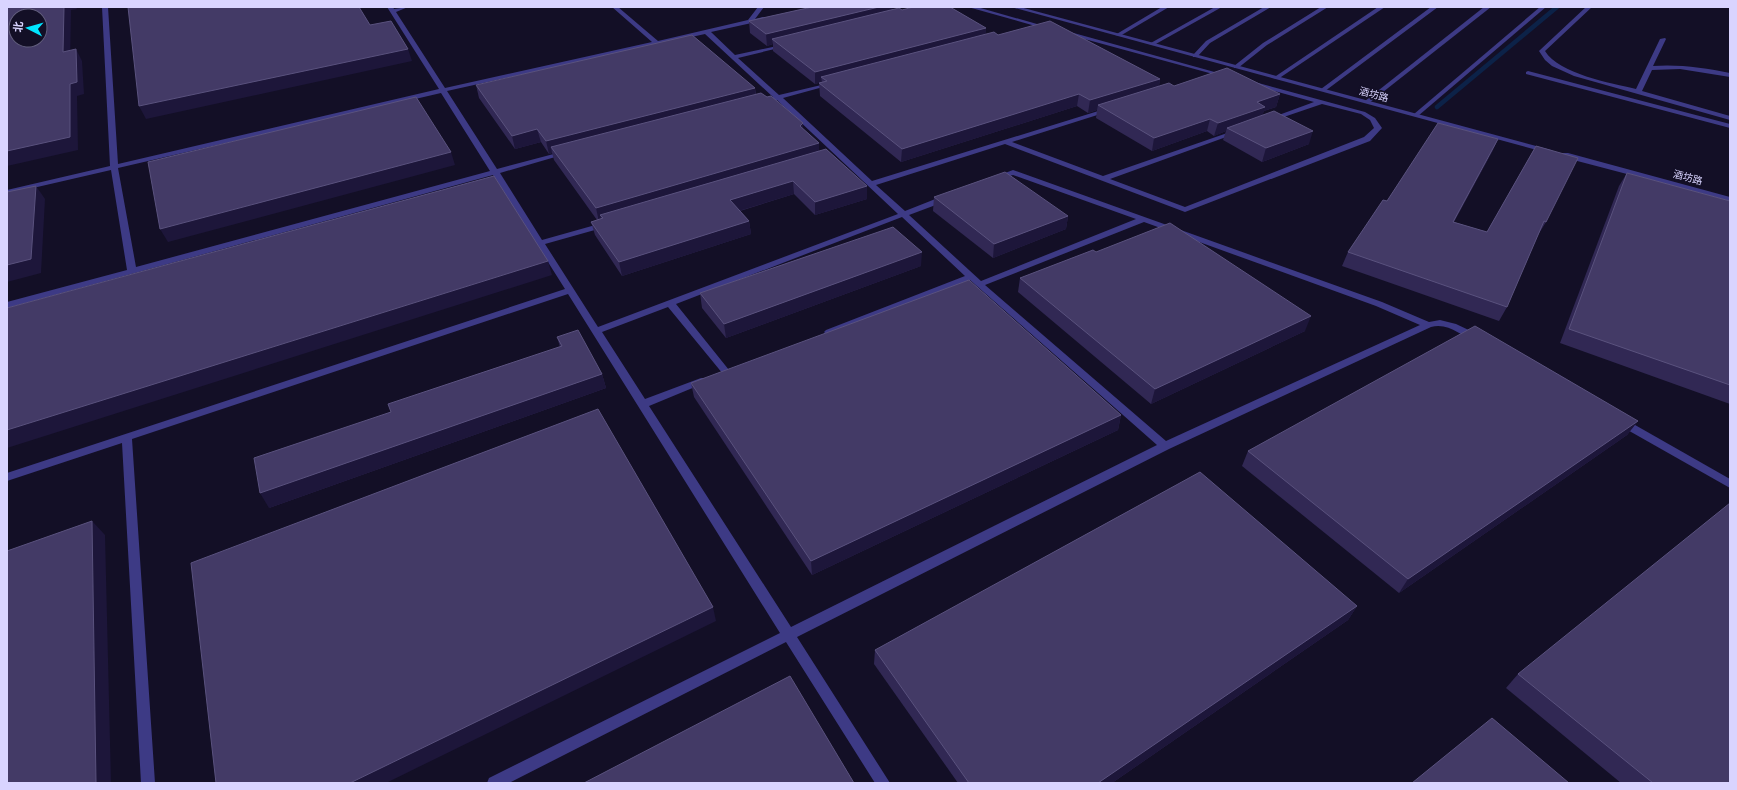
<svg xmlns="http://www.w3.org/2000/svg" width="1737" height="790" font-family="'Fira Sans Condensed','Noto Sans SC',sans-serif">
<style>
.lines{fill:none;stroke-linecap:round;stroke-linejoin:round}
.stream{stroke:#0c2248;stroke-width:4.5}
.service{fill:#3d3a85;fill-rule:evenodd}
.minor{fill:#3d3a85;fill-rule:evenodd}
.tertiary{fill:#3d3a85;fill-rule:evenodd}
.wall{fill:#312854}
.shaded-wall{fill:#1d163a}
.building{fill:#433a66;stroke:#5a527e;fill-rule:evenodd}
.labels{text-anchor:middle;stroke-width:3.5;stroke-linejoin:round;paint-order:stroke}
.far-street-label{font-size:10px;fill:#d9d4ff;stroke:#130f26}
</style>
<rect width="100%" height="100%" fill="#130f26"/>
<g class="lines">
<polyline class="stream" points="1437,107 1557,7"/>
<g class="service">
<path d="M 102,7 L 108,7 L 118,164 L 439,89 L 387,7 L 393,7 L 394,9 L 408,7 L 396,12 L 445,88 L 652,42 L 612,7 L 618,7 L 658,41 L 748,20 L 758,7 L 764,7 L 755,19 L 763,17 L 766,19 L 765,20 L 711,32 L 735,55 L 787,44 L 787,46 L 738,58 L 779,95 L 834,82 L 834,84 L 783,98 L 872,181 L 1108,108 L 1111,110 L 1110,111 L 1012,142 L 1103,176 L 1236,130 L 1240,130 L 1240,132 L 1110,179 L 1185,207 L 1364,137 L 1374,128 L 1370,120 L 1361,114 L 1322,104 L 1272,121 L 1268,121 L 1268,119 L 1314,102 L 1249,84 L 1248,83 L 1251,81 L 1365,112 L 1375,118 L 1382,128 L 1370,141 L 1185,212 L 1005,144 L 876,185 L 905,211 L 943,196 L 949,196 L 949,200 L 909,215 L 981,281 L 1136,219 L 1013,175 L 996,180 L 992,178 L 1013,170 L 1382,302 L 1429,322 L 1440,320 L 1456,324 L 1475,333 L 1482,338 L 1477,341 C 1461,337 1449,322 1431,327 L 1169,449 L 797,637 L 890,783 L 875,783 L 786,642 L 509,783 L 487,783 L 489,778 L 780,633 L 568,294 L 132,439 L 155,783 L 141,783 L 122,443 L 7,481 L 7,473 L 565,289 L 493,175 L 7,308 L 7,302 L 127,270 L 111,170 L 7,194 L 7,190 L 110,166 ZM 705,34 L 773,97 L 760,101 L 760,103 L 777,100 L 898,214 L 598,327 L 545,244 L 609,226 L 610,224 L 606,222 L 542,240 L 500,173 L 569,153 L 565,151 L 497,169 L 447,91 ZM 441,93 L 490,171 L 136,267 L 118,168 ZM 902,217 L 965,276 L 826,330 L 824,332 L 826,334 L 832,334 L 970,280 L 1157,445 L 791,627 L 649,406 L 707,382 L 709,380 L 707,378 L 701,378 L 645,399 L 602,332 L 668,307 L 723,374 L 729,374 L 731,372 L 729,370 L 676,304 ZM 1144,222 L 1376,306 L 1420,325 L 1166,441 L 985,285 Z"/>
<polygon points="968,7 977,7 1051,28 1046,29"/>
<polygon points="1162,7 1169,7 1120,36 1115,35"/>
<polygon points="1215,7 1222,7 1154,45 1149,44"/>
<polygon points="1264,7 1271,7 1210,43 1197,57 1193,57 1193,55 1206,41"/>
<polygon points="1321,7 1328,7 1267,45 1238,68 1234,68 1234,66 1263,43"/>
<polygon points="1378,7 1385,7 1278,79 1273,78"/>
<polygon points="1431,7 1438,7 1325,91 1321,91 1321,89"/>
<polygon points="1484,7 1491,7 1369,103 1365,103 1365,101"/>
<polygon points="1066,32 1070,32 1229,76 1224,77 1066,34"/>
<polygon points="1621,417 1730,479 1730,488 1617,424 1616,421 1617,418"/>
</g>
<g class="minor">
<polygon points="1540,7 1546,7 1418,116 1414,116 1414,114"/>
<path d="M 1586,7 L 1592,7 L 1545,51 C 1559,74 1611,83 1636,89 L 1660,39 L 1665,38 L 1666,39 L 1653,66 C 1679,64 1705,68 1730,73 L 1730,77 L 1680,69 L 1652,70 L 1642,91 L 1730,116 L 1730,120 L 1574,76 L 1552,66 L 1545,60 L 1539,51 L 1540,50 Z"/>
<polygon points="1528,71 1730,124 1730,128 1526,74 1526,72"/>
</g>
<g class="tertiary">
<polygon points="1011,7 1020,7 1551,150 1547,152 1544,152"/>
<polygon points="1562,153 1568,153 1730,197 1730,201 1562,157"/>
</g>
</g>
<g class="wall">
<polygon points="893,10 902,10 986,28 985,35 998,35 1160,79 1159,86 1174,86 1280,94 1276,107 1264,111 1262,115 1309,144 1262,162 1223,140 1226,131 1214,136 1207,131 1152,151 1096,118 1097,110 1088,113 1077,106 901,162 820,96 819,83 822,82 815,84 773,51 773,44 767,46 750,33 749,21"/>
<polygon points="476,85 755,88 756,94 767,97 803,123 803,129 819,151 867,199 815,215 794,194 740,211 749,221 751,234 622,276 595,235 591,222 597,220 554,160 552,153 549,154 541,142 515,149 479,98"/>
<polygon points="1498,139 1492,152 1454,222 1487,232 1536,146 1546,222 1538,235 1507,307 1499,321 1342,266 1348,252 1387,201"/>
<polygon points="1627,173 1730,201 1730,404 1560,343 1619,186"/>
<polygon points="934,197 1068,216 1066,229 993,258 933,211"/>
<polygon points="1096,252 1305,331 1151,404 1018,292 1020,278"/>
<polygon points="921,266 726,338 702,308 700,293"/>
<polygon points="557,337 602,374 606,388 269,508 391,412 560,347"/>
<polygon points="691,383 1121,415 1118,430 812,575 694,397"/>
<polygon points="1638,421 1627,435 1399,593 1242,466 1248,451"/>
<polygon points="1357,606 1348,620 1112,783 958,783 874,664 875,650"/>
<polygon points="1518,674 1730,783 1621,783 1506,688"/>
</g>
<g class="shaded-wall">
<polygon points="64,7 76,7 77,9 71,10 70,64 63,52"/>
<polygon points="879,7 893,7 892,15 772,39 773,44 767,46 766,34"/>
<polygon points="986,28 985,39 821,77 822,82 815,84 815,72"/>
<polygon points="76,49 82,61 84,94 77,96 78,150 7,166 7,151"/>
<polygon points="408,49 412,61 146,119 139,106"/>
<polygon points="1160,79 1158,91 1098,105 1097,110 1088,113 1090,100"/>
<polygon points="755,88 756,100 551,147 552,153 549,154 546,141"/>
<polygon points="1079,94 1077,106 901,162 902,149"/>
<polygon points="1280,94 1276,107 1264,111 1261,119 1227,128 1226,131 1214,136 1218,123 1257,102"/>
<polygon points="1210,119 1207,131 1152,151 1154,138"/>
<polygon points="803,123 803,136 800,126"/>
<polygon points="537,129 541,142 515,149 512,136"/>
<polygon points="1313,131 1309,144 1262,162 1266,148"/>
<polygon points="1498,139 1492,152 1446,235 1453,222"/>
<polygon points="819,143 819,156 603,218 600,215 602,221 599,222 596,208"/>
<polygon points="451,152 455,165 168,242 160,229"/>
<polygon points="793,181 794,194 732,213 730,200"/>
<polygon points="36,186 45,199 41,273 7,282 7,265"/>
<polygon points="867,186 867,199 815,215 815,202"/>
<polygon points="1068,216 1066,229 993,258 994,244"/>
<polygon points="749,221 751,234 622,276 619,262"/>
<polygon points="922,252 921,266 726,338 724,324"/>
<polygon points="548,261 552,275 7,448 7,430"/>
<polygon points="1311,316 1305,331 1151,404 1155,389"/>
<polygon points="602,374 606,388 269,508 260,493"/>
<polygon points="1121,415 1118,430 812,575 811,561"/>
<polygon points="1638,421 1627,435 1399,593 1408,579"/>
<polygon points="92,521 105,535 111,783 96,783"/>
<polygon points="1357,606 1348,620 1112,783 1098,783"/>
<polygon points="713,607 716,621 386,783 350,783"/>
</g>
<g class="building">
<path d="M 7,7 L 64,7 L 63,52 L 76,49 L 77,82 L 70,84 L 70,137 L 7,151 ZM 16,16 L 40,16 L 40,40 L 16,40 Z"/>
<polygon points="128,7 359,7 370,25 391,21 408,49 139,106"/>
<polygon points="812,7 879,7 766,34 749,21"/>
<polygon points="913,7 950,7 986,28 815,72 772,39 899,8 902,10"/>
<polygon points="1050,21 1160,79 1090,100 1079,94 902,149 819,83 827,81 821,77 994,32 998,35"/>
<polygon points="692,35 755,88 546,141 537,129 512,136 476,85"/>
<polygon points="1227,68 1280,94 1257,102 1265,107 1218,123 1210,119 1154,138 1098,105 1169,83 1174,86"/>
<polygon points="761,93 767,97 771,96 803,123 800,126 819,143 596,208 551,147"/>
<polygon points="416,97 451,152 160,229 148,162"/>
<polygon points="1274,111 1313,131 1266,148 1227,128"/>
<polygon points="1438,123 1498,139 1453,222 1487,232 1536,146 1578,158 1546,222 1544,221 1507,307 1348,252 1383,200 1387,201"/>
<polygon points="826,149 867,186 815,202 793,181 730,200 749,221 619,262 591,222 603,218 600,215"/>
<polygon points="1005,172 1068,216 994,244 934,197"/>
<polygon points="1627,173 1730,201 1730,385 1569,329"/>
<polygon points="494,176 548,261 7,430 7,308"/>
<polygon points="36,186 31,259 7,265 7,192"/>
<polygon points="1170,223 1311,316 1155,389 1020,278 1093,250 1096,252"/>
<polygon points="893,227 922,252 724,324 700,293"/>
<polygon points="969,280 1121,415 811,561 691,383"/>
<polygon points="1475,326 1638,421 1408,579 1248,451"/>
<polygon points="578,330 602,374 260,493 254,458 391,412 388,404 562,346 557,337"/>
<polygon points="598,409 713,607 350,783 216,783 191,563"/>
<polygon points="1200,472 1357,606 1098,783 969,783 875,650"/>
<polygon points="1730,503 1730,783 1653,783 1518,674"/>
<polygon points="92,521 96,783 7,783 7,551"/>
<polygon points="790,676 854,783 584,783"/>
<polygon points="1492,718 1569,783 1412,783"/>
</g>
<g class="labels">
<g class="far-street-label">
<text transform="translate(1374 94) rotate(15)" y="4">酒坊路</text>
<text transform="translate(1688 177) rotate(15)" y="4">酒坊路</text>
</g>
</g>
<rect width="1737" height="790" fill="none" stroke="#d9d4ff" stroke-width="16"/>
<g transform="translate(28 28) rotate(276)"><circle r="19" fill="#130f26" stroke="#625e7d"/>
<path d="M0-3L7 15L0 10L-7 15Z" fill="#00e5ff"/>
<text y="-6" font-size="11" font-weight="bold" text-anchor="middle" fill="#d9d4ff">北</text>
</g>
</svg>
